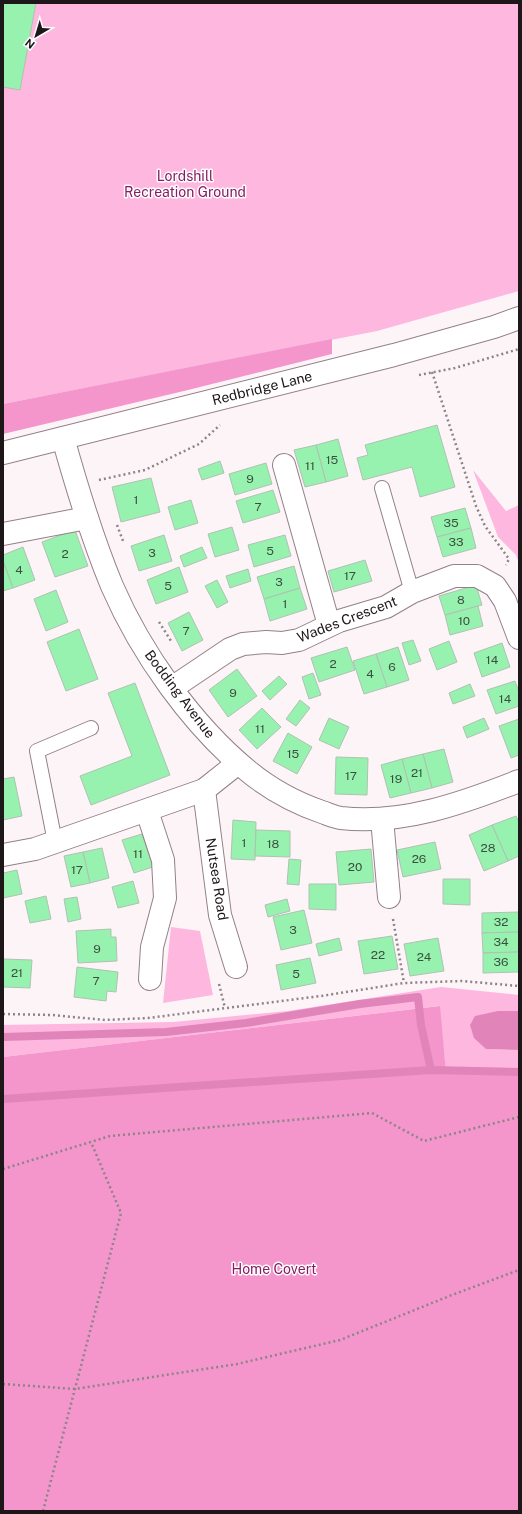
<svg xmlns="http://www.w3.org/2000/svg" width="522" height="1514" font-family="'Public Sans',sans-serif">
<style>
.green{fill:#feb7df}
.forest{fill:#f496cc}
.water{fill:#e084ba}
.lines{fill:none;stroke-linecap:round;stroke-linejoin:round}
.stream{stroke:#e084ba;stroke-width:8}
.building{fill:#96f2ae;stroke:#b0c1b3}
.service-casing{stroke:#93808a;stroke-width:16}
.minor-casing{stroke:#93808a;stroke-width:24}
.path{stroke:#8c8487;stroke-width:2.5;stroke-dasharray:2 3;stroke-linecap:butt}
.service{stroke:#fff;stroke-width:14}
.minor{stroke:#fff;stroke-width:22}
.labels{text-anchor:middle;stroke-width:3;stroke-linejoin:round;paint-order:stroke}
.number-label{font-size:12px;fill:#3c4e3f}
.park-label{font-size:14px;fill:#871b64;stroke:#fff}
.street-label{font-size:14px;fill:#1e171a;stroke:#fff}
</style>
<rect width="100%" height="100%" fill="#fdf4f8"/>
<g class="green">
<polygon points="3,3 519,3 519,291 377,331 3,404"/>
<polygon points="473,470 506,511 519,505 519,563 516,555 498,537"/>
<polygon points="171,927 200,931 213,995 163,1003"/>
<polygon points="441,987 519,995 519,1011 498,1011 486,1049 519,1050 519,1070 446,1072 439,1006 3,1057 3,1025 173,1022 288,1011"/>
</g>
<g class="forest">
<polygon points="332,339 332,354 188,390 3,434 3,404"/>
<polygon points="440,1006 446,1072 519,1070 519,1511 3,1511 3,1057"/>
</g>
<polygon class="water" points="498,1011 519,1011 519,1050 486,1049 474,1038 470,1025 475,1016"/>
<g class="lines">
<g class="stream">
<polyline points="3,1037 166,1032 246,1023 360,1004 418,997 421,1025 431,1070"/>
<polyline points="3,1099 431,1070 519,1072"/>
</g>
</g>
<g class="building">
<polygon points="3,3 36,3 20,90 3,87"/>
<polygon points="437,425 455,487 420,497 412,467 363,480 357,458 368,455 365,445"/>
<polygon points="338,439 348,476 326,482 316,445"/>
<polygon points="316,445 326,482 305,487 294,450"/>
<polygon points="220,461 224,473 202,480 198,469"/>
<polygon points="266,463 272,484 235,495 229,474"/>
<polygon points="151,478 160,512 121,522 112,487"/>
<polygon points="273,490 280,512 243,523 236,501"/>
<polygon points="191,500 198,523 175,530 168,507"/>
<polygon points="465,508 471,528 437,537 431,517"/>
<polygon points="232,527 239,550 215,557 208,534"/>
<polygon points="471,528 476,548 443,557 437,537"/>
<polygon points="75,530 88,566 55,577 42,542"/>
<polygon points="164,535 172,561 139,571 131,546"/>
<polygon points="285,535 291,556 254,567 248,545"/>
<polygon points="23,547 35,580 13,588 3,561 3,555"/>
<polygon points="202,547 207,558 184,567 180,556"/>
<polygon points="365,560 372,581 334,592 328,571"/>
<polygon points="3,561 13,588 3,591"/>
<polygon points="294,566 300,588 264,599 257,577"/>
<polygon points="179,567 188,592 156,604 147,580"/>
<polygon points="248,569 251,581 230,588 226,576"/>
<polygon points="217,580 228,602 217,608 205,586"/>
<polygon points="476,585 482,605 445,615 439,596"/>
<polygon points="300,588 307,609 270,621 264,599"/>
<polygon points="56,590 68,622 46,631 34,599"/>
<polygon points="478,606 483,626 450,635 445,615"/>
<polygon points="189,612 203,640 182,651 168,623"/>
<polygon points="79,629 98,679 66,691 47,642"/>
<polygon points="413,640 421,661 409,665 402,643"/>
<polygon points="449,641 457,662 437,670 429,649"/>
<polygon points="502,643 510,667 482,677 474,653"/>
<polygon points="347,647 355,670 319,682 311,658"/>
<polygon points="398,647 409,680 387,687 376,654"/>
<polygon points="376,654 387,687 364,694 353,661"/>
<polygon points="237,669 257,696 228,717 209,690"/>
<polygon points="313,673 321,695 309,699 302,677"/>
<polygon points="279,676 287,684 270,700 262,691"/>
<polygon points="515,681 519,692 519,706 496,714 487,690"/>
<polygon points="135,683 170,775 91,805 80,776 132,756 108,693"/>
<polygon points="470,684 475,696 453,704 449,693"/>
<polygon points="300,700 310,708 296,726 286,719"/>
<polygon points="262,708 281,727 257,749 239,730"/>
<polygon points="329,718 349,727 339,749 319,740"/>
<polygon points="484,718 489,729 467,738 463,727"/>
<polygon points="519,719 519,755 511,758 499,726"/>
<polygon points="288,733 312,747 297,774 273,761"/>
<polygon points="444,749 453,782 432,788 423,754"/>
<polygon points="423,754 432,788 411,793 402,759"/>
<polygon points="336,757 368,758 367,795 335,794"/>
<polygon points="402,759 411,793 390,798 381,765"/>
<polygon points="14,777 22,816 3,820 3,779"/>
<polygon points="516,816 519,822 519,856 508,861 492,825"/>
<polygon points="233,820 256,822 255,860 231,859"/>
<polygon points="492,825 508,861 484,871 469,835"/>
<polygon points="256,830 290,831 290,857 255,856"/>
<polygon points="142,834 153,867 134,873 122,840"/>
<polygon points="435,842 441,869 403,877 397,850"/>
<polygon points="102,848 109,878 90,883 83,852"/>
<polygon points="371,849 374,882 339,885 336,852"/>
<polygon points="83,852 90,883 71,887 64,856"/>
<polygon points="289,859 301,860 299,885 287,884"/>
<polygon points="17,870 22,894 3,898 3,873"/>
<polygon points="443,879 470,879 470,905 443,904"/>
<polygon points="133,881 139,903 118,908 112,887"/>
<polygon points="309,884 336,884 336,910 309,909"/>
<polygon points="46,896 51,919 30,923 25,901"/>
<polygon points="77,897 81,919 68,922 64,899"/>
<polygon points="287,899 290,911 268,917 265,905"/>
<polygon points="304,910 312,943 281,950 273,917"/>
<polygon points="519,912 519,932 482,933 482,913"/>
<polygon points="111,929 111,937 116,937 117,961 78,963 76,931"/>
<polygon points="519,932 519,952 483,953 482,933"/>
<polygon points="392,936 398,969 364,974 358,941"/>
<polygon points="339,938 342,950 319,956 316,944"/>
<polygon points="438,938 444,971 410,976 404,944"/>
<polygon points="519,952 519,972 483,973 483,953"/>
<polygon points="310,958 316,983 281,990 276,965"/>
<polygon points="3,959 32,960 30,988 3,987"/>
<polygon points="77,967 118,972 116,992 107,991 106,1001 74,997"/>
</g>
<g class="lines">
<defs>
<g id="service">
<polyline points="382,488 412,592"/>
<polyline points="55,842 37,751 91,728"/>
</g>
<g id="minor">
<path d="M 63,438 C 77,488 92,538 112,586 C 141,653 192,725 248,771 C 271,790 293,802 322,812 C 328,814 334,817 341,818 C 402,825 463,803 519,781"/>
<polyline points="3,453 394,355 494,327 519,318"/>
<polyline points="284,465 329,625"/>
<polyline points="3,534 87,518"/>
<polyline points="172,688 230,649 243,644 266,642 282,643 299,640 339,621 386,607 412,592 454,576 477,576 495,586 505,601 519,638"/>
<polyline points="204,790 220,915 236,967"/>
<polyline points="147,811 163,860 165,898 152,947 150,979"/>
<polyline points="382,819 389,897"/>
<polyline points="3,855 35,849 204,790 238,763"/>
</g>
</defs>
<use href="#service" class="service-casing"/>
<use href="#minor" class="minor-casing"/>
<g class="path">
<polyline points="432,372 476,506 485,526 509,559 506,565"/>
<polyline points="419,375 455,368 519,349"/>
<polyline points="99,480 145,470 199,444 220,425"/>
<polyline points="117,525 123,541"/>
<polyline points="159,622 171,641"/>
<polyline points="393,919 404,983"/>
<polyline points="219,984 225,1008"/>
<polyline points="3,1014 52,1015 105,1020 148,1018 321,996 404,983 462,981 519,986"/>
<polyline points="3,1169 110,1136 372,1113 424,1141 519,1117"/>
<polyline points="3,1384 75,1389 237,1364 340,1340 452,1295 519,1270"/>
<polyline points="43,1511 121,1213 91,1142"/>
</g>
<use href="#service" class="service"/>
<use href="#minor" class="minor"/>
</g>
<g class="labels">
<g class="number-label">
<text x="332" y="464">15</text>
<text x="310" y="470">11</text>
<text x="250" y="483">9</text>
<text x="136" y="504">1</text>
<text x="258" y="511">7</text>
<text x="451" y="527">35</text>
<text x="456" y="546">33</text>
<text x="270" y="555">5</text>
<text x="152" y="557">3</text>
<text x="65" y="558">2</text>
<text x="19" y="574">4</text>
<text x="350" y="580">17</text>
<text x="279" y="586">3</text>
<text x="168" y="590">5</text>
<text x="461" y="604">8</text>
<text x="285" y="608">1</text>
<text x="464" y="625">10</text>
<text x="186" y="635">7</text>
<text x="492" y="664">14</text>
<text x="333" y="668">2</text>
<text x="392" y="671">6</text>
<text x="370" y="678">4</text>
<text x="233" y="697">9</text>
<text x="505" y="703">14</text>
<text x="260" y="733">11</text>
<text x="293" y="758">15</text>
<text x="417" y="777">21</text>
<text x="351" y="780">17</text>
<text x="396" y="783">19</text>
<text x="244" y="847">1</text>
<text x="273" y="848">18</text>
<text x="488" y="852">28</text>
<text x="138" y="858">11</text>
<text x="419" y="863">26</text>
<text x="355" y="871">20</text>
<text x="77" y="874">17</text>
<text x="501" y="926">32</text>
<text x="293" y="934">3</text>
<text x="501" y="946">34</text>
<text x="97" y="953">9</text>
<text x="378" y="959">22</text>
<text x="424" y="961">24</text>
<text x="501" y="966">36</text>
<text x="17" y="977">21</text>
<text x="296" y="978">5</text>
<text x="96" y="985">7</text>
</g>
<g class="park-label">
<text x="185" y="181">Lordshill<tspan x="185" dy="16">Recreation Ground</tspan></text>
<text x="274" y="1274">Home Covert</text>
</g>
<g class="street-label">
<text transform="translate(262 388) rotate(-14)" y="5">Redbridge Lane</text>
<text transform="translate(347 619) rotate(-21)" y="5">Wades Crescent</text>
<text transform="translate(180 694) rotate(53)" y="5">Bodding Avenue</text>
<text transform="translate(217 879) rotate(81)" y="5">Nutsea Road</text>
</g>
</g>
<rect width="522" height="1514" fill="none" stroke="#1e171a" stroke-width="8"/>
<g transform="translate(36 36) rotate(218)" stroke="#ffffff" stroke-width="3" paint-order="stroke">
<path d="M0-3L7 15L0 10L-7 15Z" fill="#1e171a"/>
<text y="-6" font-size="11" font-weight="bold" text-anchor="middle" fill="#1e171a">N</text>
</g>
</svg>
